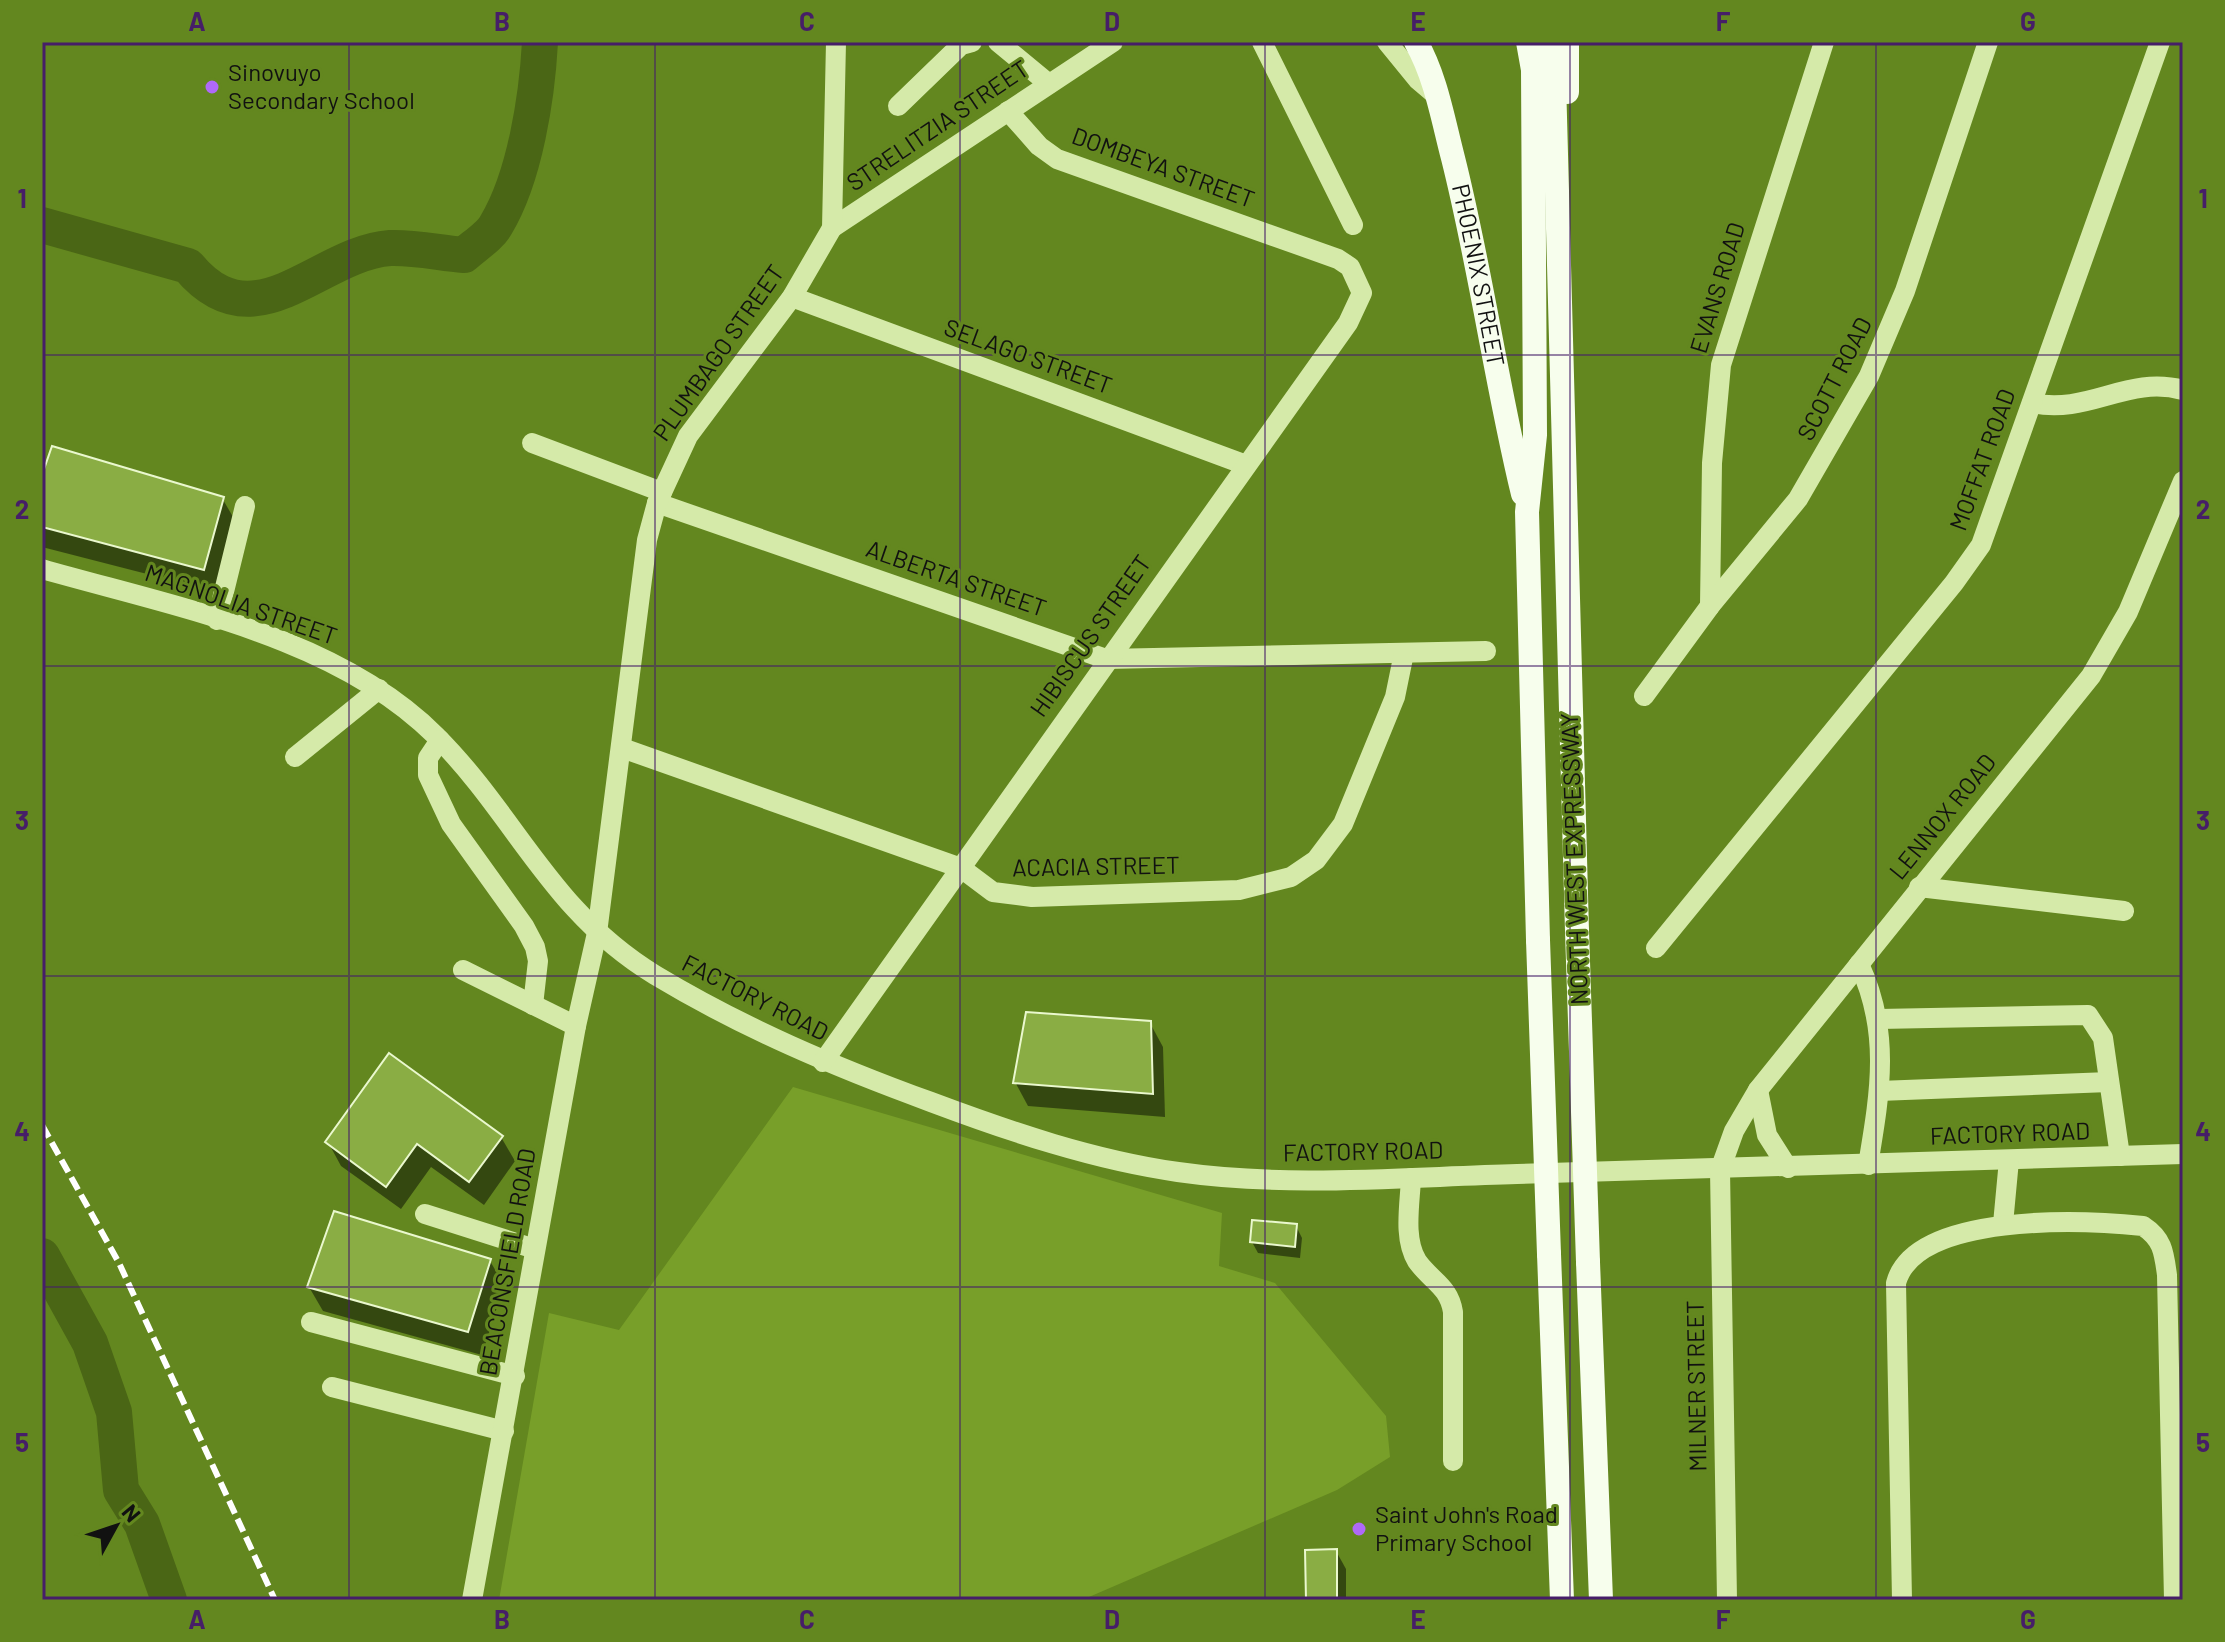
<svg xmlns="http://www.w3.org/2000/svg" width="2225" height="1642" font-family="Barlow,sans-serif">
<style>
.green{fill:#789f29}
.shadow{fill:#0007}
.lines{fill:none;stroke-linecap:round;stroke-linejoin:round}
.river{stroke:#4a6615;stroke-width:36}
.building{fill:#8aad44;stroke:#eaf8ce;stroke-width:2}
.minor{stroke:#d5eaa9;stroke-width:20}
.major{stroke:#f7feed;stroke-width:24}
.rail{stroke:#fff;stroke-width:6;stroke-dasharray:14 6;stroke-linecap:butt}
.major-bridge{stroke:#f7feed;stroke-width:24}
.grid{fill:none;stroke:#461e68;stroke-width:2;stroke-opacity:0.55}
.poi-dot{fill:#af69f8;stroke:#63871f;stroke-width:3}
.labels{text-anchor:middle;stroke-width:6;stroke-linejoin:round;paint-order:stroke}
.poi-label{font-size:24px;fill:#111;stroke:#63871f;text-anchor:start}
.street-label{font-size:24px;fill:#111;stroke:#63871f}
.neatline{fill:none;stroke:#461e68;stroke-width:3}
.grid-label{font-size:26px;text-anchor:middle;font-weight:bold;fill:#461e68}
</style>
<rect width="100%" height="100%" fill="#63871f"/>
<polygon class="green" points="793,1087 1222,1213 1219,1266 1275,1283 1386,1416 1390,1457 1337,1490 1082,1600 499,1600 549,1313 619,1330"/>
<g class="shadow">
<polygon points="42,482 222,498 236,522 217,592 42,547"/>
<polygon points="1150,1023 1163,1047 1165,1117 1028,1106 1015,1082"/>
<polygon points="501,1137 515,1161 484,1205 431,1167 401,1209 341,1166 328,1142"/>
<polygon points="1296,1226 1302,1238 1300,1258 1258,1253 1252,1242"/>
<polygon points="490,1261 504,1285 482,1355 323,1311 309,1287"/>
<polygon points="1336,1551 1346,1569 1346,1600 1308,1600"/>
</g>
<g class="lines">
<g class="river">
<path d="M 42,225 L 188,266 C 255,347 318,253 390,248 C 414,247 440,253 464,255 C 474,246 490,236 496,225 C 525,177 537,97 540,42"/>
<polyline points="42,1256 90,1343 114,1412 121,1490 142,1524 169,1600"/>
</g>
</g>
<g class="building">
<polygon points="52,446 224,497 204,570 42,527 42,475"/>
<polygon points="1026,1012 1151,1021 1153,1094 1013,1083"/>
<polygon points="389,1053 503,1136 469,1182 417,1144 386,1187 325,1142"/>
<polygon points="334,1211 491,1259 468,1332 307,1287"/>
<polygon points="1252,1220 1297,1224 1295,1247 1250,1242"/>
<polygon points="1337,1549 1337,1600 1306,1600 1305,1550"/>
</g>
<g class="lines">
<g class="minor">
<polyline points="998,42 1049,84"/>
<polyline points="1262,42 1353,225"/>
<polyline points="1387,42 1418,80 1438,97"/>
<polyline points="898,106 961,45 972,42"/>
<polyline points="832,228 1113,42"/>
<polyline points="792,297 1246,465"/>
<path d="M 2032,403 C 2089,415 2127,375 2183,390"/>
<polyline points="532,443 662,492"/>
<polyline points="657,503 1106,659 1486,651"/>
<path d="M 42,569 C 174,607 336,636 436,736 C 517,817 550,911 655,975 C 743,1028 835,1067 931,1102 C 1011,1132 1094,1160 1178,1172 C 1290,1188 1404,1177 1517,1174 C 1739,1168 1961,1162 2183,1154"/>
<polyline points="1710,606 1712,463 1721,365 1824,42"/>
<polyline points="217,620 245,506"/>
<polyline points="1644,696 1710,606 1798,499 1869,376 1905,291 1988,42"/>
<polyline points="440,740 428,758 428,775 451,824 524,926 535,947 538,961 533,1005"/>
<polyline points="622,748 961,868 993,892 1032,897 1239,890 1291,877 1316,860 1343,824 1395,697 1404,653"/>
<polyline points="295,757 379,689"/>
<polyline points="1919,887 2124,911"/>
<polyline points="1656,948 1954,583 1981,545 2160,42"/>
<path d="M 1859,964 C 1891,1032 1880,1093 1868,1165"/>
<polyline points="463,970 576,1026"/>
<polyline points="1879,1019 2088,1015 2103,1038 2120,1156"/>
<polyline points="823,1062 1348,323 1362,293 1350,267 1338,259 1057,159 1039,146 1008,111"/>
<polyline points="1758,1090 1767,1135 1788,1168"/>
<polyline points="1879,1091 2109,1082"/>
<path d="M 1411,1178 C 1410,1204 1403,1238 1417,1261 C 1431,1281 1449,1286 1453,1312 L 1453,1461"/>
<polyline points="425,1214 535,1249"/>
<polyline points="2003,1224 2009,1160"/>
<polyline points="311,1322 515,1376"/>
<polyline points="332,1387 504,1431"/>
<polyline points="472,1600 576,1026 597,933 647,540 657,503 688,436 792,297 832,228 836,42"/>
<polyline points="1727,1600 1720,1170 1734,1131 1758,1090 2091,676 2128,612 2183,481"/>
<path d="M 1902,1600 L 1896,1283 C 1915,1212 2083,1220 2143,1226 C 2163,1239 2164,1253 2167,1275 L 2174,1600"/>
</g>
<g class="major">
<path id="s1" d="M 1416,42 C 1436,77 1443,120 1453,158 C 1481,269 1496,383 1523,494"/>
<polyline points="1528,42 1533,70 1535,435 1527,512 1538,940"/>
<polyline points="1547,42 1554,80 1577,931"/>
<polyline points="1567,92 1567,42"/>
<polyline points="1549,1254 1562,1600"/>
<polyline points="1588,1262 1601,1600"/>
</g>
<polyline class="rail" points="42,1125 119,1263 275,1600"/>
<g class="major-bridge">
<polyline points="1577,931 1588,1262"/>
<polyline points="1538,940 1549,1254"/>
</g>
</g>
<path class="grid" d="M 349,42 L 349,1600M 655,42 L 655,1600M 960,42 L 960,1600M 1265,42 L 1265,1600M 1570,42 L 1570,1600M 1876,42 L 1876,1600M 42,355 L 2183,355M 42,666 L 2183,666M 42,976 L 2183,976M 42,1287 L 2183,1287"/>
<g class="poi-dot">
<circle cx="212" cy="87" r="8"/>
<circle cx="1359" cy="1529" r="8"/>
</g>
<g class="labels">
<g class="poi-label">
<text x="228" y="81">Sinovuyo<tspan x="228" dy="28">Secondary School</tspan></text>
<text x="1375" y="1523">Saint John's Road<tspan x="1375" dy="28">Primary School</tspan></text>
</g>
<g class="street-label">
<text transform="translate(938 126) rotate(-34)" y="8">STRELITZIA STREET</text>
<text transform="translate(1163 168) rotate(20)" y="8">DOMBEYA STREET</text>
<text dy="8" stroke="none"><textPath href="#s1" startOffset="242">PHOENIX STREET</textPath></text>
<text transform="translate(1718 288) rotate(-73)" y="8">EVANS ROAD</text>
<text transform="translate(719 353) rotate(-55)" y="8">PLUMBAGO STREET</text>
<text transform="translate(1028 357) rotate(20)" y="8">SELAGO STREET</text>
<text transform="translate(1835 379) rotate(-63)" y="8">SCOTT ROAD</text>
<text transform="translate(1983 460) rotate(-70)" y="8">MOFFAT ROAD</text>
<text transform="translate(956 579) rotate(19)" y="8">ALBERTA STREET</text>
<text transform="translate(241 605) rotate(19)" y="8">MAGNOLIA STREET</text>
<text transform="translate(1091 636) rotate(-55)" y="8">HIBISCUS STREET</text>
<text transform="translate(1943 817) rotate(-51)" y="8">LENNOX ROAD</text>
<text transform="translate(1575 859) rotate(-92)" y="8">NORTH WEST EXPRESSWAY</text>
<text transform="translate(1096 867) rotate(-1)" y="8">ACACIA STREET</text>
<text transform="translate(755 998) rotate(27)" y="8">FACTORY ROAD</text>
<text transform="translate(2010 1134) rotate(-2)" y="8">FACTORY ROAD</text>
<text transform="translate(1363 1152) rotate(-1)" y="8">FACTORY ROAD</text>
<text transform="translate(508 1262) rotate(-80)" y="8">BEACONSFIELD ROAD</text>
<text transform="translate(1697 1386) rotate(-91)" y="8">MILNER STREET</text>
</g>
</g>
<rect width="2225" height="1642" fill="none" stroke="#63871f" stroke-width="88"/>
<g transform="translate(116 1526) rotate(50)" stroke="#63871f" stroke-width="6" paint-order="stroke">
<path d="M0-6L14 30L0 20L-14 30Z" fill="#111111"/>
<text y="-12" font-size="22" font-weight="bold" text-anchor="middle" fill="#111111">N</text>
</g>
<rect x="44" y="44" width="2137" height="1554" class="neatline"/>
<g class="grid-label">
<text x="197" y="31">A</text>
<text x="502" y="31">B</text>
<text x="807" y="31">C</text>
<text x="1112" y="31">D</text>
<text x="1418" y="31">E</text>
<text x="1723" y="31">F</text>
<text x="2028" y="31">G</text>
<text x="22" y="208">1</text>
<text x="2203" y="208">1</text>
<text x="22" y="519">2</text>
<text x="2203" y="519">2</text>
<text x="22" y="830">3</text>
<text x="2203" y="830">3</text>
<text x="22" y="1141">4</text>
<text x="2203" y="1141">4</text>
<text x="22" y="1452">5</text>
<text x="2203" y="1452">5</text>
<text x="197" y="1629">A</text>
<text x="502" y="1629">B</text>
<text x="807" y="1629">C</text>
<text x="1112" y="1629">D</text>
<text x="1418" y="1629">E</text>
<text x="1723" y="1629">F</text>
<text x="2028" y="1629">G</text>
</g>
</svg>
